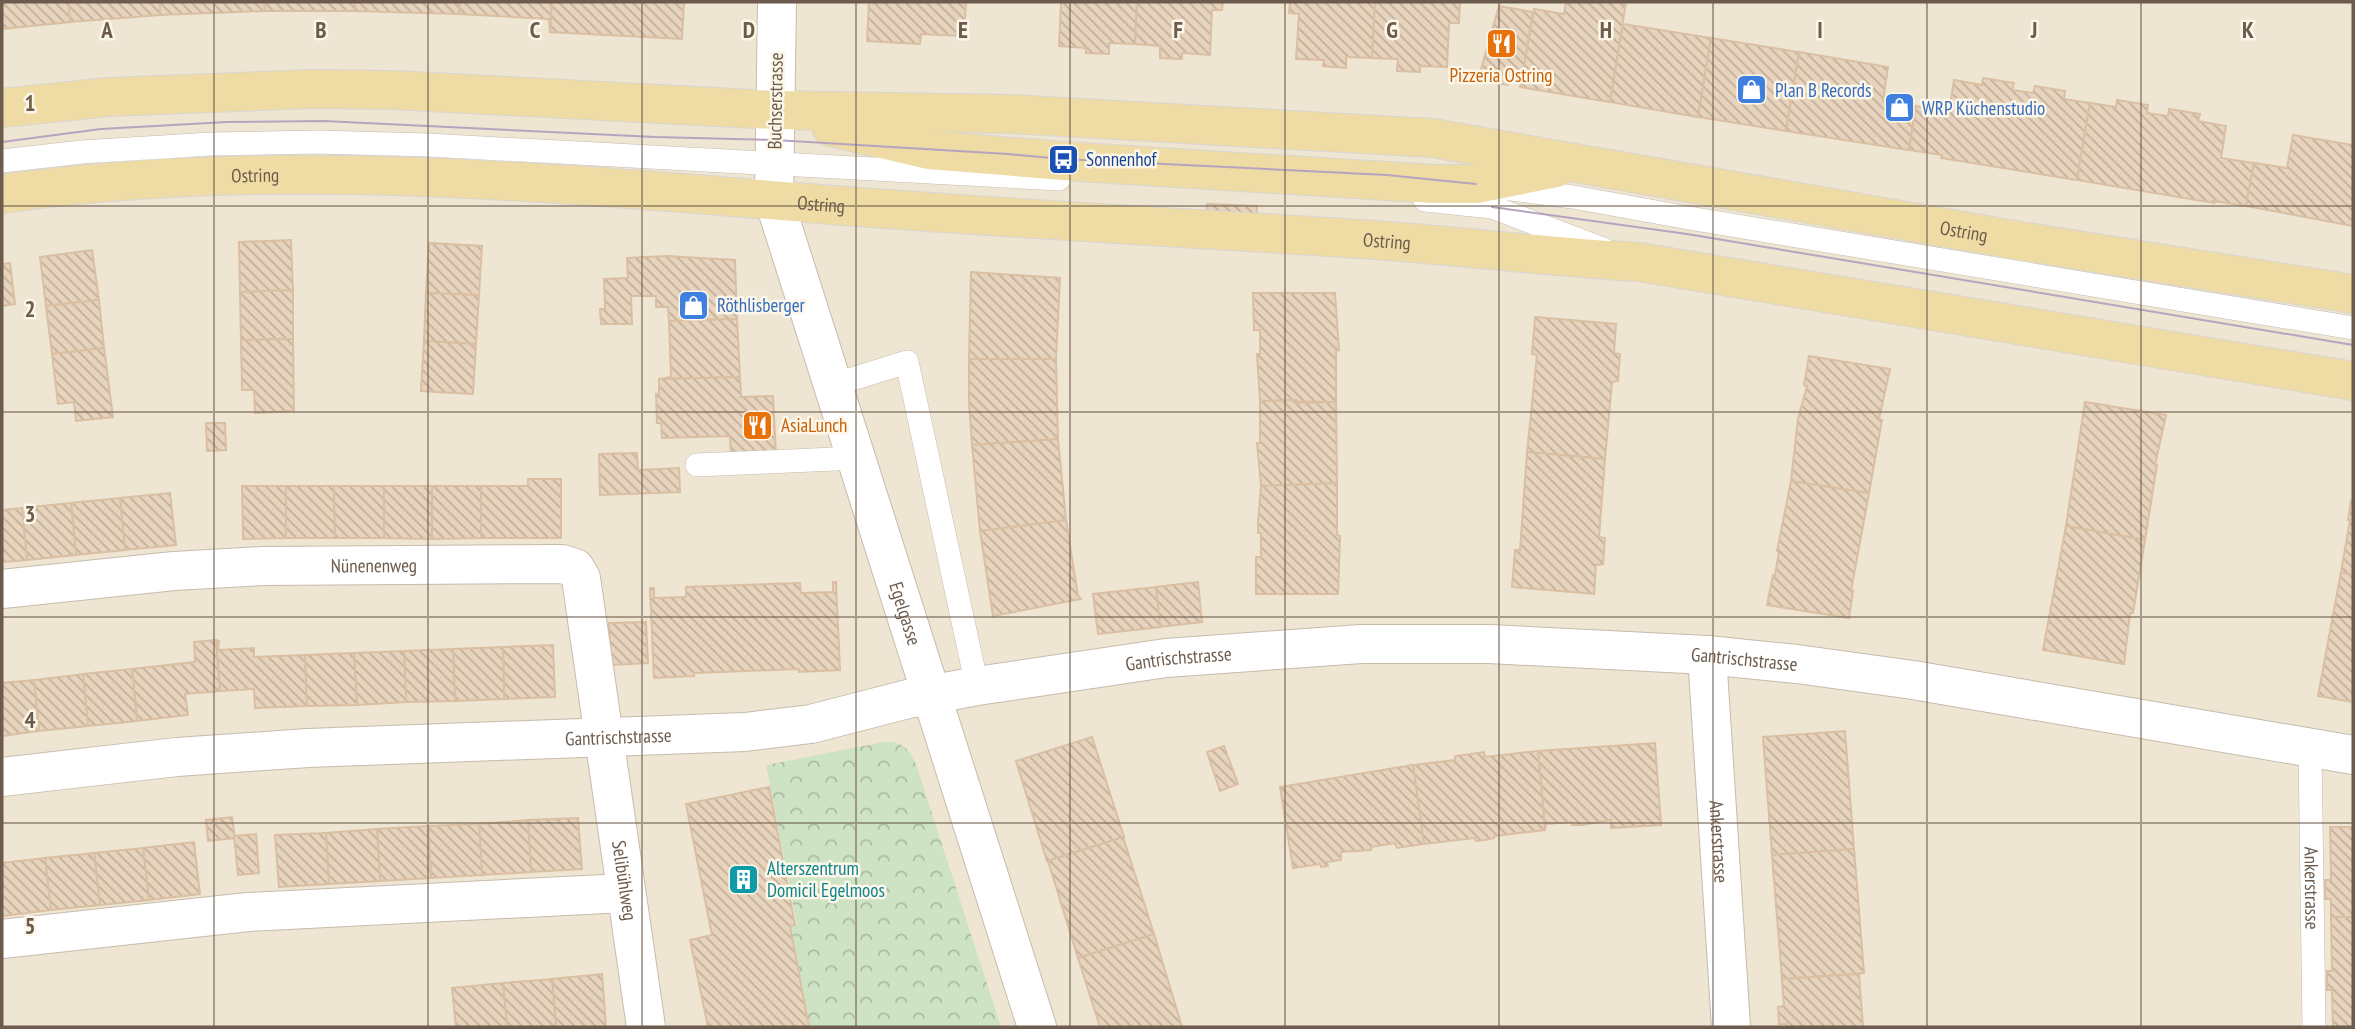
<svg xmlns="http://www.w3.org/2000/svg" width="2355" height="1029" font-family="'PT Sans Narrow',sans-serif">
<style>
.residential{fill:#efe5d3}
.forest{fill:url(#forest-crowns)}
.building{fill:url(#building-back-hatch);stroke:#dabfa2;stroke-width:2}
.lines{fill:none;stroke-linecap:round;stroke-linejoin:round}
.service-casing{stroke:#c7bbac;stroke-width:24}
.minor-casing{stroke:#c7bbac;stroke-width:40}
.primary-casing{stroke:#d9d5d1;stroke-width:40}
.service{stroke:#fff;stroke-width:23}
.minor{stroke:#fff;stroke-width:38}
.primary{stroke:#eedca4;stroke-width:38}
.tram{stroke:#b6a4bf;stroke-width:2}
.grid{fill:none;stroke:#6d5c4d;stroke-width:2;stroke-opacity:0.55}
.labels{text-anchor:middle;stroke-width:5;stroke-linejoin:round;paint-order:stroke}
.food-label{font-size:19px;fill:#c56008;stroke:#fcf7e9}
.shop-label{font-size:19px;fill:#366cbe;stroke:#fcf7e9;text-anchor:start}
.street-label{font-size:19px;fill:#6d5c4d;stroke:#fcf7e9}
.transit-label{font-size:19px;fill:#164399;stroke:#fcf7e9;text-anchor:start}
.culture-label{font-size:19px;fill:#0d838f;stroke:#fcf7e9;text-anchor:start}
.grid-label{font-size:23px;text-anchor:middle;font-weight:bold;fill:#6d5c4d;stroke:#fcf7e9;stroke-width:5;stroke-linejoin:round;paint-order:stroke}
</style>
<defs>
<pattern id="forest-crowns" width="20" height="18" patternUnits="userSpaceOnUse" patternTransform="scale(1.75)"><rect width="20" height="18" fill="#cde3c4"/><path d="M2 6a3 3 0 1 1 6 0M12 15a3 3 0 1 1 6 0" fill="none" stroke="#abbba1"/></pattern>
<pattern id="building-back-hatch" width="6" height="6" patternUnits="userSpaceOnUse" patternTransform="scale(1.75)"><rect width="6" height="6" fill="#e8d4bd"/><path d="M-1 5l2 2M0 0l6 6M5-1l2 2" fill="none" stroke="#c0af9c"/></pattern>
</defs>
<rect width="100%" height="100%" fill="#f8f3e3"/>
<rect class="residential" x="2" y="2" width="2351" height="1025"/>
<path class="forest" d="M 884,742 C 902,741 909,749 916,764 L 1001,1027 L 810,1027 L 791,927 L 797,925 L 766,765 Z"/>
<g class="building">
<polygon points="2,2 69,2 70,22 2,29"/>
<polygon points="69,2 160,2 160,15 70,22"/>
<polygon points="160,2 264,2 265,11 160,15"/>
<polygon points="264,2 355,2 355,11 265,11"/>
<polygon points="355,2 460,2 459,14 355,11"/>
<polygon points="460,2 552,2 550,32 549,19 459,14"/>
<polygon points="552,2 684,2 682,39 550,32"/>
<polygon points="869,2 966,2 964,36 921,34 920,44 867,41"/>
<polygon points="1061,2 1137,2 1135,44 1109,43 1109,54 1086,53 1086,48 1059,46"/>
<polygon points="1137,2 1223,2 1222,10 1212,10 1210,55 1182,53 1182,59 1160,58 1160,46 1135,44"/>
<polygon points="1290,2 1375,2 1372,58 1346,57 1346,68 1323,66 1324,60 1296,59 1299,14 1289,13"/>
<polygon points="1375,2 1460,2 1459,23 1449,23 1447,67 1420,66 1420,72 1397,71 1398,59 1372,58"/>
<polygon points="1566,2 1626,2 1610,102 1520,87 1534,9 1564,14"/>
<polygon points="1499,6 1533,12 1522,77 1515,75 1508,85 1478,80"/>
<polygon points="1623,24 1711,38 1698,117 1610,102"/>
<polygon points="1711,38 1799,52 1786,131 1698,117"/>
<polygon points="1799,52 1888,67 1883,101 1916,106 1909,150 1786,131"/>
<polygon points="1983,78 2014,83 2012,90 2033,93 2035,86 2065,91 2064,99 2090,103 2077,180 1941,158 1942,155 1909,150 1916,106 1949,112 1954,80 1982,85"/>
<polygon points="2117,100 2148,105 2147,113 2168,116 2169,109 2200,114 2198,121 2226,126 2221,158 2254,163 2246,206 2213,201 2214,203 2077,180 2090,103 2116,107"/>
<polygon points="2293,135 2353,145 2353,226 2246,206 2254,163 2287,168"/>
<polygon points="1207,204 1257,206 1256,220 1207,218"/>
<polygon points="291,240 293,290 240,292 239,242"/>
<polygon points="429,243 482,246 479,295 426,293"/>
<polygon points="92,250 99,300 46,306 40,257"/>
<polygon points="666,256 735,260 737,319 669,321 668,307 656,307 656,296 631,296 632,324 601,324 600,309 605,309 604,279 628,278 627,258"/>
<polygon points="10,263 15,304 2,306 2,264"/>
<polygon points="971,272 1060,278 1056,359 969,359"/>
<polygon points="293,290 293,339 241,340 240,292"/>
<polygon points="426,293 479,295 476,344 424,341"/>
<polygon points="1253,293 1335,293 1339,350 1336,351 1336,402 1260,401 1257,354 1260,354 1260,330 1254,330"/>
<polygon points="99,300 104,348 52,354 46,306"/>
<polygon points="1535,317 1616,324 1614,353 1620,354 1618,381 1612,382 1605,459 1527,452 1537,355 1532,354"/>
<polygon points="737,319 740,377 659,379 671,377 669,321"/>
<polygon points="293,339 294,411 255,413 254,390 242,390 241,340"/>
<polygon points="424,341 476,344 473,394 421,391"/>
<polygon points="104,348 113,417 76,421 74,402 58,404 52,354"/>
<polygon points="1809,356 1890,369 1879,419 1882,420 1869,493 1791,481 1798,419 1807,386 1804,385"/>
<polygon points="969,359 1056,359 1058,439 972,445 969,402"/>
<polygon points="740,377 741,397 773,396 776,455 731,456 730,436 662,438 661,423 657,423 656,394 659,394 659,379"/>
<polygon points="1296,400 1296,403 1336,402 1337,483 1261,486 1257,443 1260,443 1260,401"/>
<polygon points="2085,402 2166,415 2155,465 2157,465 2145,540 2066,526"/>
<polygon points="206,423 225,423 226,450 207,451"/>
<polygon points="1058,439 1066,520 980,531 972,445"/>
<polygon points="1527,452 1605,459 1599,537 1605,538 1603,564 1596,565 1594,594 1512,587 1515,550 1520,550"/>
<polygon points="637,453 638,470 679,468 680,492 600,495 599,454"/>
<polygon points="528,479 561,479 561,538 481,538 481,486 528,486"/>
<polygon points="1791,481 1869,493 1851,591 1853,591 1849,618 1767,605 1773,575 1775,575 1779,552 1777,551"/>
<polygon points="1337,483 1337,535 1340,536 1338,594 1256,594 1256,557 1261,557 1261,533 1258,533 1258,523 1261,486"/>
<polygon points="242,486 286,486 286,538 243,539"/>
<polygon points="286,486 334,486 335,538 286,538"/>
<polygon points="334,486 384,486 384,538 335,538"/>
<polygon points="384,486 432,486 432,539 384,538"/>
<polygon points="432,486 481,486 481,538 432,539"/>
<polygon points="170,493 176,545 125,550 120,498"/>
<polygon points="120,498 125,550 76,555 71,503"/>
<polygon points="2353,500 2353,575 2341,572 2350,520 2348,520 2351,501"/>
<polygon points="71,503 76,555 27,560 22,508"/>
<polygon points="22,508 27,560 2,562 2,510"/>
<polygon points="1066,520 1078,596 1081,599 993,616 980,531"/>
<polygon points="2066,526 2145,540 2133,613 2130,613 2124,664 2043,650"/>
<polygon points="2341,572 2353,575 2353,702 2318,696"/>
<polygon points="833,582 836,582 840,670 799,672 799,669 694,673 694,676 654,678 650,588 654,588 654,598 686,597 686,587 800,583 801,593 833,592"/>
<polygon points="1198,582 1202,622 1160,627 1156,587"/>
<polygon points="1156,587 1160,627 1098,634 1093,594"/>
<polygon points="646,622 648,663 611,665 609,623"/>
<polygon points="216,640 219,641 218,650 254,648 254,657 305,655 307,706 255,708 254,689 220,691"/>
<polygon points="216,640 220,691 185,694 188,715 137,721 132,669 195,662 194,642"/>
<polygon points="553,645 555,697 504,699 503,647"/>
<polygon points="503,647 504,699 455,701 453,649"/>
<polygon points="453,649 455,701 406,702 404,651"/>
<polygon points="404,651 406,702 357,705 354,653"/>
<polygon points="354,653 357,705 307,706 305,655"/>
<polygon points="132,669 137,721 88,726 83,674"/>
<polygon points="83,674 88,726 39,731 34,680"/>
<polygon points="34,680 39,731 2,736 2,683"/>
<polygon points="1845,731 1854,849 1772,855 1763,737"/>
<polygon points="1092,737 1124,837 1047,861 1016,761"/>
<polygon points="1655,743 1661,825 1611,828 1611,820 1582,825 1572,825 1572,822 1546,824 1545,830 1538,751"/>
<polygon points="1224,746 1238,784 1220,791 1207,752"/>
<polygon points="1538,751 1545,830 1494,836 1494,838 1485,840 1476,841 1475,838 1424,844 1413,765 1455,760 1455,756 1484,752 1485,757"/>
<polygon points="1413,765 1424,844 1397,848 1395,843 1371,847 1371,850 1341,852 1341,860 1327,862 1328,866 1321,867 1320,864 1293,868 1280,787"/>
<polygon points="769,787 795,925 790,926 809,1027 708,1027 690,940 712,935 686,804"/>
<polygon points="232,817 235,838 208,841 206,820"/>
<polygon points="578,818 582,869 531,872 528,820"/>
<polygon points="528,820 531,872 482,875 479,824"/>
<polygon points="479,824 482,875 431,878 428,826"/>
<polygon points="428,826 431,878 380,881 377,829"/>
<polygon points="2330,827 2353,827 2353,917 2331,917 2331,899 2325,899 2325,880 2331,880"/>
<polygon points="377,829 380,881 329,884 326,833"/>
<polygon points="326,833 329,884 279,887 275,835"/>
<polygon points="256,834 259,873 238,875 234,836"/>
<polygon points="1123,837 1154,934 1078,958 1048,861"/>
<polygon points="194,842 200,894 149,900 143,848"/>
<polygon points="143,848 149,900 100,905 94,853"/>
<polygon points="1854,849 1864,973 1782,979 1772,855"/>
<polygon points="94,853 100,905 51,910 45,858"/>
<polygon points="45,858 51,910 2,916 2,863"/>
<polygon points="2331,917 2353,917 2353,1027 2333,1027 2332,990 2327,990 2327,971 2332,971"/>
<polygon points="1154,934 1182,1027 1100,1027 1078,958"/>
<polygon points="602,974 606,1027 556,1027 552,979"/>
<polygon points="1859,974 1863,1027 1786,1027 1786,1024 1779,1024 1778,1007 1784,1006 1782,979"/>
<polygon points="552,979 556,1027 507,1027 503,983"/>
<polygon points="503,983 507,1027 456,1027 452,988"/>
</g>
<g class="lines">
<defs>
<g id="service">
<polyline points="2,161 82,152 211,144 318,142 427,145 1059,179"/>
<polyline points="1503,188 1573,197 1689,218 2353,328"/>
<polyline points="1425,200 1492,207 1603,249"/>
<polyline points="833,385 907,362 977,686"/>
<polyline points="697,465 857,458"/>
<path id="s1" d="M 2310,748 L 2314,1027"/>
</g>
<g id="minor">
<path id="s2" d="M 777,2 L 774,200 L 1037,1027"/>
<path id="s3" d="M 2,589 L 174,571 L 263,566 L 562,564 L 575,568 L 581,578 L 646,1027"/>
<path id="s4" d="M 1707,655 L 1731,1027"/>
<path id="s5" d="M 2,777 L 177,757 L 308,748 L 745,732 L 811,724 L 908,699 L 977,686 L 1166,658 L 1361,644 L 1489,644 L 1707,655 L 1797,664 L 1913,680 L 2353,755"/>
<polyline points="2,939 248,912 625,893"/>
</g>
<g id="primary">
<path id="s6" d="M 2,108 L 109,97 L 312,89 L 393,90 L 775,110 L 1010,114 L 1433,138 L 2014,240 L 2353,294"/>
<polyline points="831,127 929,150 1064,161 1434,184 1476,184 1556,168"/>
<path id="s7" d="M 2,194 C 269,156 541,182 808,203 C 992,218 1176,227 1360,239 C 1453,245 1546,257 1639,262 L 2353,381"/>
</g>
</defs>
<use href="#service" class="service-casing"/>
<use href="#minor" class="minor-casing"/>
<use href="#primary" class="primary-casing"/>
<use href="#service" class="service"/>
<use href="#minor" class="minor"/>
<use href="#primary" class="primary"/>
<g class="tram">
<polyline points="2,142 101,129 227,122 324,121 655,137 775,140 1008,154 1063,159 1387,175 1476,184"/>
<polyline points="1492,207 1687,234 2353,345"/>
</g>
</g>
<path class="grid" d="M 214,2 L 214,1027M 428,2 L 428,1027M 642,2 L 642,1027M 856,2 L 856,1027M 1070,2 L 1070,1027M 1285,2 L 1285,1027M 1499,2 L 1499,1027M 1713,2 L 1713,1027M 1927,2 L 1927,1027M 2141,2 L 2141,1027M 2,206 L 2353,206M 2,412 L 2353,412M 2,617 L 2353,617M 2,823 L 2353,823"/>
<defs>
<symbol id="restaurant-square" viewBox="-11 -11 22 22"><rect x="-9" y="-9" width="18" height="18" rx="4" fill="#e8710a" stroke="#fcf7e9"/><path d="M-5-6h1v4h1v-4h1v4h1v-4h1v5L-1.5 .5V6h-2V.5L-5-1ZM5-6V6H3V1.5H1.5Q1.5-4 5-6Z" fill="#fff"/></symbol>
<symbol id="shop-square" viewBox="-11 -11 22 22"><rect x="-9" y="-9" width="18" height="18" rx="4" fill="#3f7fe0" stroke="#fcf7e9"/><path d="M-5-2.5h2.3a2.7 3.5 0 0 1 5.4 0H5L5.5 6h-11ZM-1.5-2.5h3a1.5 2.3 0 0 0-3 0Z" fill="#fff"/></symbol>
<symbol id="bus-square" viewBox="-11 -11 22 22"><rect x="-9" y="-9" width="18" height="18" rx="4" fill="#1a4fb4" stroke="#fcf7e9"/><path d="M-5-6H5V4H4V6H2V4H-2V6H-4V4H-5ZM-3.5-4V0h7V-4ZM-3.5 1.2v1.5H-2V1.2ZM2 1.2v1.5H3.5V1.2Z" fill="#fff"/></symbol>
<symbol id="building-square" viewBox="-11 -11 22 22"><rect x="-9" y="-9" width="18" height="18" rx="4" fill="#0f9aa8" stroke="#fcf7e9"/><path d="M-4-6H4V6H1V3H-1V6H-4ZM-2.5-4.3h1.7v1.8h-1.7ZM.8-4.3h1.7v1.8H.8ZM-2.5-1h1.7V.8h-1.7ZM.8-1h1.7V.8H.8Z" fill="#fff"/></symbol>
</defs>
<g fill-rule="evenodd">
<use href="#restaurant-square" x="1484" y="26" width="35" height="35"/>
<use href="#shop-square" x="1734" y="72" width="35" height="35"/>
<use href="#shop-square" x="1882" y="90" width="35" height="35"/>
<use href="#bus-square" x="1046" y="142" width="35" height="35"/>
<use href="#shop-square" x="676" y="288" width="35" height="35"/>
<use href="#restaurant-square" x="740" y="408" width="35" height="35"/>
<use href="#building-square" x="726" y="862" width="35" height="35"/>
</g>
<g class="labels">
<g class="food-label">
<text x="1501" y="82">Pizzeria Ostring</text>
<text x="781" y="432" text-anchor="start">AsiaLunch</text>
</g>
<g class="shop-label">
<text x="1775" y="97">Plan B Records</text>
<text x="1922" y="115">WRP Küchenstudio</text>
<text x="717" y="312">Röthlisberger</text>
</g>
<g class="street-label">
<text transform="translate(775 101) rotate(-89)" y="7">Buchserstrasse</text>
<text dy="7" stroke="none"><textPath href="#s7" startOffset="254">Ostring</textPath></text>
<text dy="7" stroke="none"><textPath href="#s7" startOffset="821">Ostring</textPath></text>
<text dy="7" stroke="none"><textPath href="#s6" startOffset="1972">Ostring</textPath></text>
<text dy="7" stroke="none"><textPath href="#s7" startOffset="1388">Ostring</textPath></text>
<text dy="7" stroke="none"><textPath href="#s3" startOffset="373">Nünenenweg</textPath></text>
<text dy="7" stroke="none"><textPath href="#s2" startOffset="632">Egelgasse</textPath></text>
<text dy="7" stroke="none"><textPath href="#s5" startOffset="1185">Gantrischstrasse</textPath></text>
<text dy="7" stroke="none"><textPath href="#s5" startOffset="1752">Gantrischstrasse</textPath></text>
<text dy="7" stroke="none"><textPath href="#s5" startOffset="618">Gantrischstrasse</textPath></text>
<text dy="7" stroke="none"><textPath href="#s4" startOffset="187">Ankerstrasse</textPath></text>
<text dy="7" stroke="none"><textPath href="#s3" startOffset="892">Selibühlweg</textPath></text>
<text dy="7" stroke="none"><textPath href="#s1" startOffset="140">Ankerstrasse</textPath></text>
</g>
<g class="transit-label">
<text x="1086" y="166">Sonnenhof</text>
</g>
<g class="culture-label">
<text x="767" y="875">Alterszentrum<tspan x="767" dy="22">Domicil Egelmoos</tspan></text>
</g>
</g>
<g class="grid-label">
<text x="107" y="38">A</text>
<text x="321" y="38">B</text>
<text x="535" y="38">C</text>
<text x="749" y="38">D</text>
<text x="963" y="38">E</text>
<text x="1178" y="38">F</text>
<text x="1392" y="38">G</text>
<text x="1606" y="38">H</text>
<text x="1820" y="38">I</text>
<text x="2034" y="38">J</text>
<text x="2248" y="38">K</text>
<text x="30" y="111">1</text>
<text x="30" y="317">2</text>
<text x="30" y="522">3</text>
<text x="30" y="728">4</text>
<text x="30" y="934">5</text>
</g>
<rect width="2355" height="1029" fill="none" stroke="#6d5c4d" stroke-width="7"/>
</svg>
